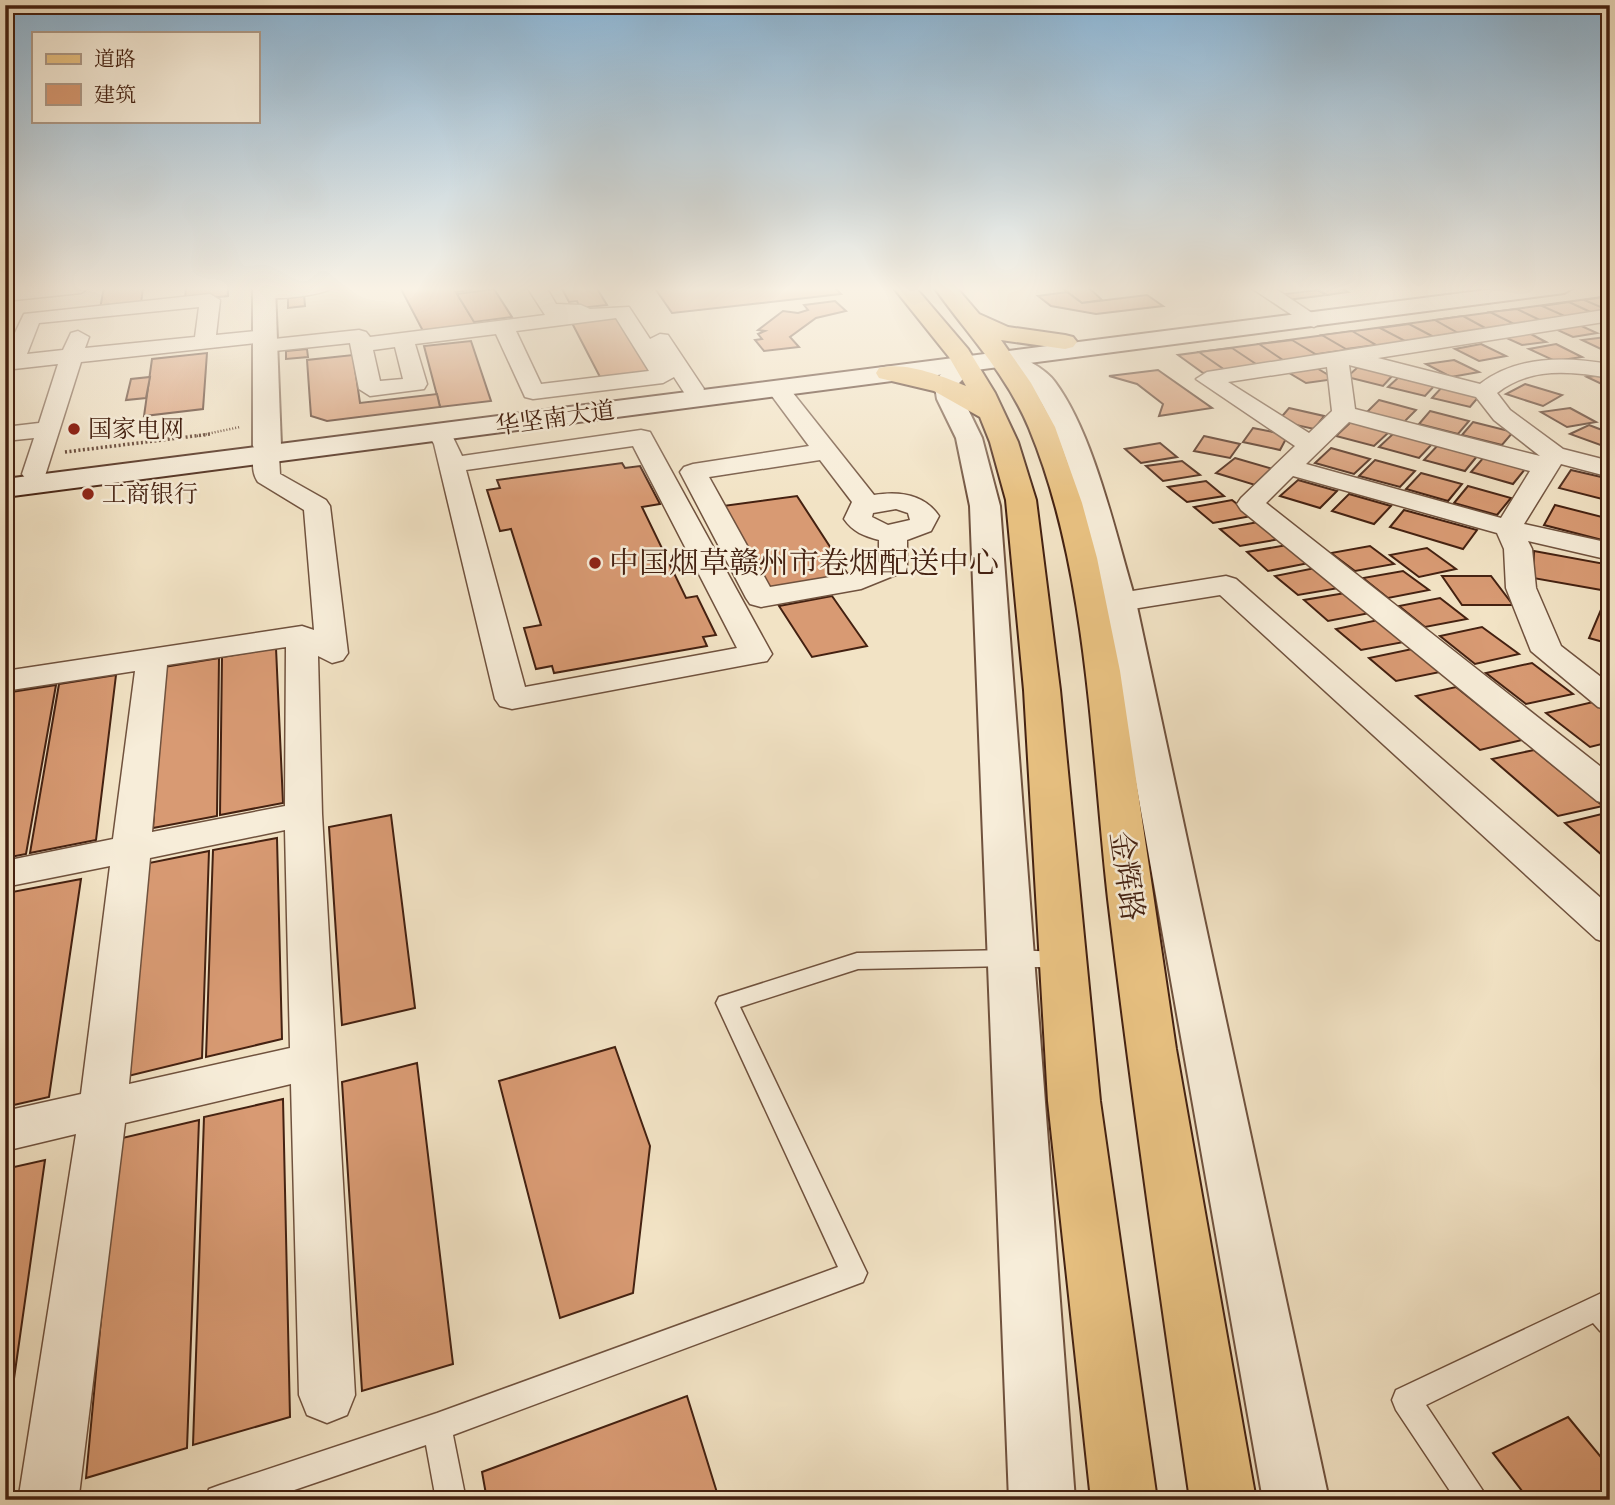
<svg xmlns="http://www.w3.org/2000/svg" width="1615" height="1505" font-family="Cardo,'Noto Serif SC',serif">
<style>
.building{fill:#d89a73;stroke:#442111;stroke-width:2}
.lines{fill:none;stroke-linecap:round;stroke-linejoin:round}
.service-casing{stroke:#70523e;stroke-width:3}
.minor-casing{stroke:#70523e;stroke-width:3}
.tertiary-casing{stroke:#70523e;stroke-width:4}
.secondary-casing{stroke:#442111;stroke-width:4}
.primary-casing{stroke:#442111;stroke-width:4}
.path-far1{stroke:#442111;stroke-width:2.5;stroke-dasharray:1 2;stroke-linecap:butt}
.path{stroke:#442111;stroke-width:3.5;stroke-dasharray:2 2.5;stroke-linecap:butt}
.service{fill:#f7edd9;fill-rule:evenodd}
.minor{fill:#f7edd9;fill-rule:evenodd}
.tertiary{fill:#f7edd9;fill-rule:evenodd}
.secondary{fill:#f7edd9;fill-rule:evenodd}
.primary{fill:#e9c282;fill-rule:evenodd}
.poi-dot{fill:#8f2418;stroke:#f7edd9;stroke-width:2.5}
.labels{text-anchor:middle;stroke-width:5;stroke-linejoin:round;paint-order:stroke}
.far-street-label{font-size:24px;fill:#442111;stroke:#f7edd9}
.far-poi-label{font-size:24px;fill:#442111;stroke:#f7edd9;text-anchor:start}
.poi-label{font-size:30px;fill:#442111;stroke:#f7edd9;text-anchor:start}
.street-label{font-size:30px;fill:#442111;stroke:#f7edd9}
</style>
<rect width="100%" height="100%" fill="#f2e3c5"/>
<filter id="stains"><feTurbulence type="fractalNoise" baseFrequency=".00286" numOctaves="4"/><feColorMatrix values="0 0 0 0 .2 0 0 0 0 .09 0 0 0 0 .02 0 0 0 .5 -.17"/></filter>
<radialGradient id="worn" r=".72"><stop offset=".6" stop-color="#630" stop-opacity="0"/><stop offset="1" stop-color="#630" stop-opacity=".3"/></radialGradient>
<g class="building">
<polygon points="104,287 143,287 141,304 100,309"/>
<polygon points="186,287 228,287 228,296 185,300"/>
<polygon points="400,287 469,287 471,290 456,292 477,326 424,333"/>
<polygon points="561,287 596,287 607,305 580,308 577,301 569,302"/>
<polygon points="654,287 834,287 841,294 672,313"/>
<polygon points="1061,287 1088,287 1102,300 1082,303"/>
<polygon points="1313,287 1339,287 1348,292 1327,295"/>
<polygon points="494,289 512,317 474,322 457,294"/>
<polygon points="1317,290 1327,295 1287,300 1277,295"/>
<polygon points="1067,292 1082,303 1147,295 1163,306 1096,314 1051,306 1038,296"/>
<polygon points="304,294 305,306 288,308 288,296"/>
<polygon points="1610,296 1610,313 1317,354 1322,357 1203,373 1178,355"/>
<polygon points="1610,296 1610,311 1584,300"/>
<polygon points="835,301 846,311 816,318 790,337 799,347 764,351 755,340 762,339 758,334 765,331 758,330 783,311 798,313 808,310 804,305"/>
<polygon points="1569,302 1597,315 1569,318 1542,306"/>
<polygon points="1517,309 1544,322 1516,325 1490,312"/>
<polygon points="617,316 651,373 601,379 571,321"/>
<polygon points="1463,316 1489,330 1460,334 1435,320"/>
<polygon points="1409,324 1434,337 1405,341 1380,328"/>
<polygon points="1577,324 1597,333 1573,337 1553,328"/>
<polygon points="1352,331 1376,345 1346,349 1322,335"/>
<polygon points="1527,332 1546,342 1522,345 1502,336"/>
<polygon points="1606,337 1610,338 1610,349 1603,350 1582,340"/>
<polygon points="1292,340 1320,357 1286,362 1259,344"/>
<polygon points="471,341 491,401 440,407 424,346"/>
<polygon points="1481,344 1506,356 1479,361 1455,349"/>
<polygon points="1556,344 1582,357 1555,361 1529,349"/>
<polygon points="1232,348 1259,366 1225,370 1199,352"/>
<polygon points="307,349 308,357 286,359 286,351"/>
<polygon points="207,353 203,409 144,416 152,359"/>
<polygon points="353,355 360,403 437,394 440,407 327,421 311,416 307,360"/>
<polygon points="1454,360 1479,372 1451,377 1426,364"/>
<polygon points="1359,366 1394,374 1383,386 1347,377"/>
<polygon points="1315,367 1335,379 1306,383 1286,371"/>
<polygon points="1158,370 1212,408 1159,416 1163,404 1137,384 1109,376"/>
<polygon points="1610,374 1610,388 1587,377"/>
<polygon points="1400,376 1436,384 1425,396 1388,387"/>
<polygon points="150,377 146,398 126,400 131,379"/>
<polygon points="1525,384 1562,395 1543,406 1506,394"/>
<polygon points="1443,386 1480,395 1470,407 1432,398"/>
<polygon points="1379,400 1416,410 1404,422 1366,413"/>
<polygon points="1289,408 1324,416 1314,429 1278,421"/>
<polygon points="1570,408 1596,422 1567,427 1541,412"/>
<polygon points="1430,411 1469,421 1458,434 1419,424"/>
<polygon points="1351,422 1389,432 1374,446 1336,436"/>
<polygon points="1473,422 1513,432 1502,445 1462,435"/>
<polygon points="1589,425 1610,433 1610,446 1606,447 1570,434"/>
<polygon points="1253,428 1288,435 1280,450 1243,442"/>
<polygon points="1394,433 1433,443 1419,458 1379,447"/>
<polygon points="1204,436 1240,444 1230,458 1194,451"/>
<polygon points="1160,443 1177,457 1141,463 1125,449"/>
<polygon points="1438,445 1478,455 1465,471 1424,460"/>
<polygon points="1331,448 1370,459 1354,474 1315,463"/>
<polygon points="1484,457 1526,468 1513,484 1471,472"/>
<polygon points="1235,458 1273,469 1255,485 1216,473"/>
<polygon points="1375,460 1415,471 1400,487 1359,476"/>
<polygon points="1182,461 1200,475 1163,481 1146,466"/>
<polygon points="622,463 625,468 640,466 660,504 642,507 686,598 697,596 716,635 703,637 707,646 554,673 552,666 536,669 524,628 541,625 511,529 500,531 487,490 500,488 497,480"/>
<polygon points="1571,470 1610,479 1610,501 1559,488"/>
<polygon points="1421,473 1462,484 1448,501 1406,489"/>
<polygon points="1298,480 1337,491 1320,508 1280,496"/>
<polygon points="1206,481 1224,496 1187,502 1168,487"/>
<polygon points="1468,486 1511,498 1497,515 1454,503"/>
<polygon points="1349,494 1391,506 1374,524 1332,511"/>
<polygon points="797,496 849,576 769,589 723,506"/>
<polygon points="1232,500 1252,516 1213,523 1194,507"/>
<polygon points="1555,505 1610,519 1610,542 1544,525"/>
<polygon points="1404,510 1477,530 1463,549 1390,527"/>
<polygon points="1258,522 1280,539 1240,546 1220,529"/>
<polygon points="1287,545 1309,563 1268,571 1247,552"/>
<polygon points="1370,546 1394,564 1355,571 1331,553"/>
<polygon points="1427,548 1456,569 1419,577 1390,555"/>
<polygon points="1534,551 1605,564 1607,591 1533,578"/>
<polygon points="1315,568 1339,588 1298,595 1275,576"/>
<polygon points="1403,571 1429,590 1388,598 1363,578"/>
<polygon points="1442,576 1491,576 1513,605 1462,605"/>
<polygon points="1345,593 1370,613 1328,621 1304,600"/>
<polygon points="832,596 867,646 812,657 779,606"/>
<polygon points="1440,598 1467,619 1425,627 1399,606"/>
<polygon points="1603,605 1610,607 1610,644 1589,638"/>
<polygon points="1378,620 1404,642 1361,650 1336,629"/>
<polygon points="1482,627 1519,654 1475,664 1440,636"/>
<polygon points="276,648 283,803 220,815 222,657"/>
<polygon points="1412,649 1440,672 1396,681 1369,658"/>
<polygon points="219,658 217,816 153,828 164,667"/>
<polygon points="1532,663 1573,694 1526,704 1486,673"/>
<polygon points="116,675 96,840 30,853 59,684"/>
<polygon points="56,685 26,854 5,858 5,693"/>
<polygon points="1456,687 1522,740 1480,750 1416,696"/>
<polygon points="1593,702 1610,714 1610,742 1590,747 1546,713"/>
<polygon points="1534,750 1603,806 1558,816 1492,759"/>
<polygon points="1610,812 1610,862 1565,823"/>
<polygon points="391,815 415,1008 342,1025 329,827"/>
<polygon points="277,838 282,1039 206,1057 213,850"/>
<polygon points="209,851 202,1058 124,1077 144,864"/>
<polygon points="81,879 49,1097 5,1107 5,924 12,892"/>
<polygon points="615,1047 650,1146 633,1293 560,1318 499,1081"/>
<polygon points="417,1063 453,1364 362,1391 342,1082"/>
<polygon points="283,1099 290,1417 193,1445 204,1117"/>
<polygon points="199,1120 187,1448 86,1478 118,1139"/>
<polygon points="45,1160 5,1442 5,1169"/>
<polygon points="687,1396 719,1499 487,1500 482,1472"/>
<polygon points="1568,1417 1610,1468 1610,1500 1529,1500 1493,1453"/>
</g>
<g class="lines">
<defs>
<g id="service">
<polygon points="1010,950 1063,952 1070,955 1073,960 1070,965 1063,968 1010,966 858,969 740,1007 867,1273 863,1282 453,1435 466,1500 436,1500 426,1445 265,1500 205,1500 209,1489 220,1485 437,1413 838,1267 716,1003 719,997 857,953"/>
<polygon points="1610,1289 1610,1335 1600,1331 1593,1323 1426,1405 1489,1500 1456,1500 1396,1410 1392,1400 1396,1390"/>
</g>
<g id="minor">
<polygon points="20,287 90,287 81,293 5,301 5,289"/>
<path d="M 269,287 L 333,287 C 325,296 261,303 254,294 L 257,290 Z"/>
<path d="M 527,287 L 546,287 L 556,304 L 581,305 L 590,309 L 629,307 L 650,339 L 660,334 L 668,335 L 704,389 L 701,394 L 685,394 L 674,377 L 663,383 L 533,399 L 525,397 L 496,334 L 415,344 L 427,384 L 424,389 L 370,396 L 359,389 L 350,343 L 265,352 L 257,351 L 256,343 L 81,362 L 44,479 L 26,479 L 22,474 L 34,438 L 5,441 L 5,427 L 39,423 L 58,364 L 5,370 L 5,354 L 24,314 L 210,294 L 220,300 L 216,335 L 265,330 L 272,332 L 274,339 L 359,330 L 366,332 L 370,337 L 545,315 ZM 199,307 L 195,337 L 85,348 L 89,337 L 78,331 L 71,333 L 63,350 L 27,354 L 39,323 ZM 616,318 L 649,371 L 541,384 L 516,331 ZM 395,347 L 403,379 L 380,381 L 373,350 Z"/>
<polygon points="1250,287 1273,287 1324,321 1314,327 1307,325"/>
<path d="M 1610,309 L 1610,321 L 1378,358 L 1480,384 C 1518,355 1565,357 1610,364 L 1610,378 C 1570,371 1530,367 1497,393 L 1510,410 L 1563,449 L 1610,461 L 1610,477 L 1561,464 L 1524,524 L 1610,543 L 1610,560 L 1528,541 L 1532,549 L 1536,588 L 1561,646 L 1610,684 L 1610,710 L 1598,707 L 1531,651 L 1506,588 L 1504,549 L 1497,533 L 1293,476 L 1266,503 L 1610,774 L 1610,805 L 1597,801 L 1241,510 L 1237,504 L 1241,498 L 1295,446 L 1196,379 L 1207,372 ZM 1349,365 L 1476,397 L 1494,420 L 1540,456 L 1355,409 ZM 1327,367 L 1332,411 L 1309,433 L 1228,382 ZM 1349,422 L 1530,471 L 1501,518 L 1306,464 Z"/>
<path d="M 777,381 L 785,383 L 874,495 C 899,491 924,494 939,516 L 931,531 L 907,540 L 907,566 L 903,572 L 861,589 L 761,607 L 750,604 L 746,598 L 680,472 L 684,467 L 693,464 L 809,446 L 766,388 ZM 820,460 L 852,502 L 844,519 C 853,532 864,536 879,540 L 879,562 L 854,573 L 770,587 L 709,477 ZM 896,509 L 908,513 L 910,520 L 888,525 L 872,517 L 873,513 Z"/>
<path d="M 440,427 L 449,429 L 462,456 L 641,430 L 650,432 L 772,654 L 767,661 L 512,709 L 500,706 L 495,699 L 434,444 L 428,434 L 431,429 ZM 633,446 L 737,648 L 525,687 L 466,470 Z"/>
<path d="M 266,448 L 275,451 L 279,456 L 280,474 L 326,500 L 330,506 L 348,653 L 343,660 L 332,663 L 318,656 L 322,814 L 355,1395 L 347,1415 L 327,1423 L 307,1415 L 299,1395 L 291,1084 L 125,1123 L 79,1495 L 77,1500 L 21,1500 L 19,1495 L 76,1134 L 5,1151 L 5,1111 L 81,1094 L 110,866 L 5,887 L 5,861 L 113,839 L 135,671 L 5,691 L 5,671 L 302,626 L 314,630 L 304,510 L 258,482 C 252,474 251,459 257,451 ZM 286,647 L 285,806 L 152,832 L 167,665 ZM 285,830 L 290,1048 L 129,1084 L 150,858 Z"/>
<polygon points="1226,576 1236,579 1610,906 1610,944 1596,939 1220,595 1120,611 1109,608 1105,602 1109,596 1120,593"/>
</g>
<g id="tertiary">
<polygon points="253,287 275,287 281,446 277,452 257,452 253,446"/>
<path d="M 1005,352 C 1020,355 1046,369 1055,382 C 1095,436 1116,537 1136,602 L 1329,1500 L 1263,1500 L 1104,602 C 1085,533 1073,453 1035,392 C 1026,377 1003,374 993,359 L 996,354 Z"/>
<polygon points="966,357 975,359 978,364 959,383 963,399 982,438 1000,506 1075,1500 1009,1500 970,506 956,438 937,399 934,381 957,359"/>
</g>
<polygon id="secondary" points="1510,287 1574,287 1564,293 5,497 5,479"/>
<g id="primary">
<path d="M 893,287 L 915,287 L 968,349 L 995,393 L 1018,442 L 1036,500 L 1060,690 L 1100,1101 L 1157,1500 L 1091,1500 L 1048,1101 L 1024,690 L 1006,500 L 990,442 L 980,417 L 934,391 L 879,378 L 876,373 L 879,368 C 905,361 942,376 966,386 L 949,357 Z"/>
<path d="M 934,287 L 956,287 L 979,314 L 1008,327 L 1065,335 L 1073,337 L 1077,342 L 1073,347 L 1065,349 L 1001,340 L 1031,383 L 1055,427 L 1082,503 L 1097,558 L 1120,671 L 1176,1049 L 1256,1500 L 1190,1500 C 1161,1300 1132,1100 1108,899 C 1091,748 1088,570 1029,428 C 1006,373 967,334 934,287 Z"/>
</g>
</defs>
<use href="#service" class="service-casing"/>
<use href="#minor" class="minor-casing"/>
<use href="#tertiary" class="tertiary-casing"/>
<use href="#secondary" class="secondary-casing"/>
<use href="#primary" class="primary-casing"/>
<polyline class="path-far1" points="197,436 240,427"/>
<polyline class="path" points="65,452 211,434"/>
<use href="#service" class="service"/>
<use href="#minor" class="minor"/>
<use href="#tertiary" class="tertiary"/>
<use href="#secondary" class="secondary"/>
<use href="#primary" class="primary"/>
</g>
<linearGradient id="sky" x2="0" y2="1"><stop stop-color="#8cb7d8"/><stop offset="0.58" stop-color="#f9f2e5"/><stop offset="1" stop-color="#f9f2e5" stop-opacity="0"/></linearGradient>
<rect width="1615" height="498" fill="url(#sky)"/>
<g class="poi-dot">
<circle cx="74" cy="429" r="7"/>
<circle cx="88" cy="494" r="7"/>
<circle cx="595" cy="563" r="7"/>
</g>
<g class="labels">
<g class="far-street-label">
<text transform="translate(555 418) rotate(-8)" y="8">华坚南大道</text>
</g>
<g class="far-poi-label">
<text x="88" y="437">国家电网</text>
<text x="102" y="502">工商银行</text>
</g>
<g class="poi-label">
<text x="609" y="573">中国烟草赣州市卷烟配送中心</text>
</g>
<g class="street-label">
<text transform="translate(1127 876) rotate(82)" y="10">金辉路</text>
</g>
</g>
<rect width="1615" height="1505" fill="none" stroke="#f2e3c5" stroke-width="28"/>
<rect x="7" y="7" width="1601" height="1491" fill="none" stroke="#442111" stroke-width="3.5"/>
<rect x="14" y="14" width="1587" height="1477" fill="none" stroke="#442111" stroke-width="2"/>
<rect x="32" y="32" width="228" height="91" fill="#f7edd9" stroke="#af9b89" stroke-width="2"/>
<rect x="46" y="54" width="35" height="10" fill="#e9c282" stroke="#af9b89" stroke-width="2"/>
<text x="94" y="66" font-size="21" fill="#442111">道路</text>
<rect x="46" y="84" width="35" height="21" fill="#d89a73" stroke="#af9b89" stroke-width="2"/>
<text x="94" y="102" font-size="21" fill="#442111">建筑</text>
<rect width="100%" height="100%" filter="url(#stains)"/>
<rect width="100%" height="100%" fill="url(#worn)"/>
</svg>
